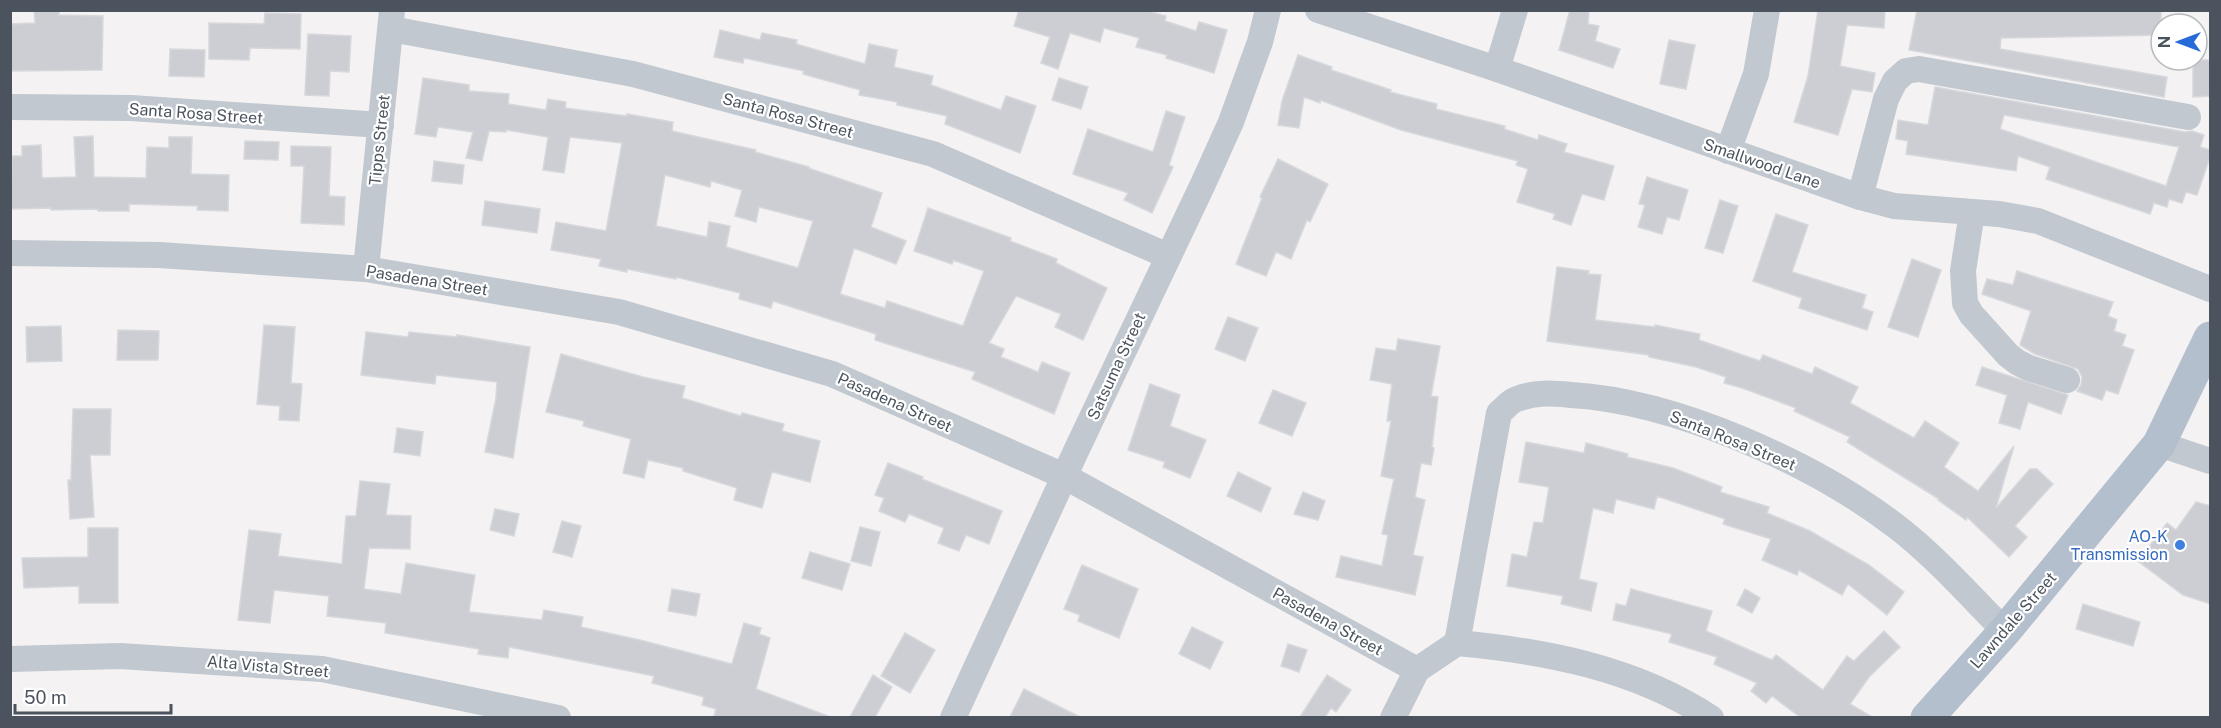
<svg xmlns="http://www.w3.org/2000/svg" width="2221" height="728" font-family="'Public Sans',sans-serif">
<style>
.building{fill:#ccced4;stroke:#d6d8dc;stroke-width:1.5;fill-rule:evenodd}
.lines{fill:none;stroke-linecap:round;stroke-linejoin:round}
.minor{stroke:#c1c8cf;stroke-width:26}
.major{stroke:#b4bfce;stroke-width:33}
.shop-dot{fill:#3f7fe0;stroke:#fff;stroke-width:2}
.labels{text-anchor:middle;stroke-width:4.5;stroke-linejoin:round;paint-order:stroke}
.street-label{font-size:16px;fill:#4b545e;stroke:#fff}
.shop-label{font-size:16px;fill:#366cbe;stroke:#fff;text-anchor:end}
</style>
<rect width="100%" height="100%" fill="#f4f2f2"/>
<g class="building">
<polygon points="34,10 59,10 59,15 103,16 102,70 10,71 10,24 35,23"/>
<polygon points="1019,10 1144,10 1166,16 1165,21 1196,31 1199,22 1227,30 1214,73 1166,58 1167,55 1136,47 1139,38 1104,28 1100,42 1070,33 1058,69 1041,63 1050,37 1014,26"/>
<polygon points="1570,10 1589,10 1588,24 1599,26 1595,41 1620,49 1613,68 1559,50"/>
<polygon points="1818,10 1885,10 1884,28 1847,25 1840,66 1875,73 1872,92 1852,89 1838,135 1794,122 1808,76"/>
<polygon points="1917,10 2161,10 2161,35 2001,38 2000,49 2167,77 2164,97 1909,50"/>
<polygon points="265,13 301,14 300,49 250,48 249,60 209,59 209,23 264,24"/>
<polygon points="720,30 760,40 762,33 797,40 796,44 865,64 869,44 897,50 894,67 933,76 931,85 1001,110 1006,96 1036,106 1020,153 945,124 947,116 897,105 897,102 859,95 860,90 803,74 804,71 744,58 743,63 714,57"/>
<polygon points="308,34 351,36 349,72 330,71 329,96 305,95"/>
<polygon points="1669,40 1695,45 1686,89 1660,84"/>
<polygon points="170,49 205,50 204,77 169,76"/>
<polygon points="1298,55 1332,67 1331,70 1391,90 1390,92 1437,104 1436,109 1505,126 1504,129 1538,140 1539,135 1567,144 1564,152 1614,166 1604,200 1582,194 1571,225 1553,219 1555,214 1517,202 1528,169 1516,165 1518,161 1401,130 1320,100 1320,103 1304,97 1299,128 1278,125 1282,101"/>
<polygon points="2193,60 2211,60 2211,96 2193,97"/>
<path d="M 423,78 L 469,85 L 469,91 L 509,94 L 508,104 L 546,110 L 548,99 L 566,102 L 565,108 L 627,116 L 627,114 L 673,122 L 672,131 L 756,150 L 755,152 L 809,167 L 808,168 L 882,193 L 871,227 L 906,241 L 896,264 L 854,248 L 840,294 L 885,308 L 887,301 L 963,326 L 984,271 L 953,260 L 952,264 L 914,251 L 928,208 L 1011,238 L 1010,241 L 1057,259 L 1056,263 L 1107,288 L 1083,340 L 1055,327 L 1061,314 L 1016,296 L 989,343 L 1004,349 L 1001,357 L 1038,372 L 1042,362 L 1070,373 L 1054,414 L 972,379 L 975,372 L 875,340 L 876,334 L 773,301 L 771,308 L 739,299 L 740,293 L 676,277 L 676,279 L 627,269 L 627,272 L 599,266 L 601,259 L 551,250 L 556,222 L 606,231 L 622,143 L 570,137 L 564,173 L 543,170 L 548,137 L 506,130 L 506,132 L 489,131 L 482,161 L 466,158 L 473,132 L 438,127 L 436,137 L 415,134 ZM 665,175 L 710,187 L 711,181 L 742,190 L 735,216 L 756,222 L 759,207 L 813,221 L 798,268 L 726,247 L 730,226 L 709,222 L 707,237 L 656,226 Z"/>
<polygon points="1059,78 1088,87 1081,109 1052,100"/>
<path d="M 1935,87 L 2185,132 L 2192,131 L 2204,135 L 2200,147 L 2211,150 L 2211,154 L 2197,195 L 2186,192 L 2182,203 L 2169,199 L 2167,207 L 2154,203 L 2150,214 L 2046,179 L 2050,167 L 2018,156 L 2016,171 L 1906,154 L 1908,141 L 1896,139 L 1898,120 L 1928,125 ZM 2004,115 L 2179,147 L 2166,186 L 2000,129 Z"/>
<polygon points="1166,111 1185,117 1169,165 1173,167 1152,213 1124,200 1128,193 1073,174 1088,129 1153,152"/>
<polygon points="93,136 94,177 146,178 147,147 169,148 169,137 192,137 191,174 229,175 228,211 197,210 198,206 129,204 129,211 98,211 98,209 51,210 51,208 11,209 12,156 22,156 22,146 41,145 42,178 76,177 74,137"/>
<polygon points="245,141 279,142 278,160 244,159"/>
<polygon points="291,146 331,147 329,196 345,197 344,225 301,223 304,166 291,166"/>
<polygon points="1278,159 1328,184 1310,222 1307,220 1291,259 1276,252 1266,276 1236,264 1262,198 1260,197"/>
<polygon points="434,161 464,165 462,184 432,181"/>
<polygon points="1647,177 1688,190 1679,220 1667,217 1662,234 1638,227 1645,205 1639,204"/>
<polygon points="1720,200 1738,206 1723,253 1705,248"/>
<polygon points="485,201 540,209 537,233 482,225"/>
<polygon points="1776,214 1808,225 1792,272 1866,295 1862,308 1873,312 1867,330 1799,308 1802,298 1753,281"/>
<polygon points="1912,259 1941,270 1918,337 1888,327"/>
<polygon points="1557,267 1589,271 1588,274 1601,275 1595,320 1655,327 1655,325 1700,334 1699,340 1760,361 1763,355 1812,374 1815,367 1858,387 1850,403 1914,438 1925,421 1959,443 1944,467 1978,491 2014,446 1996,508 2030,469 2037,469 2053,484 2015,526 2027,537 2009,557 1967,517 1966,520 1938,500 1939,499 1847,442 1850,437 1794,411 1796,408 1742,388 1724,383 1726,377 1696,367 1649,357 1649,355 1547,341"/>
<polygon points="2017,271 2113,302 2108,316 2117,320 2114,331 2126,335 2122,346 2134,350 2118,394 2106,390 2102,400 2077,391 2081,385 2082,377 2078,369 2035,354 2020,345 2031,311 1982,294 1987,279 2013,285"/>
<polygon points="1228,317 1258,328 1245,361 1215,349"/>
<polygon points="264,325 295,327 291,383 302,384 299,421 279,420 280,406 257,404"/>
<polygon points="61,326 62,361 27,362 26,327"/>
<polygon points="118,330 159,331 158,360 117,360"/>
<polygon points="366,332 408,337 409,332 457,337 457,335 530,347 513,458 485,452 496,398 497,382 436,375 435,384 361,375"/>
<polygon points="1398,339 1440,346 1431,396 1438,397 1432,447 1434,448 1431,465 1421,463 1415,497 1425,500 1413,555 1423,557 1415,595 1336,577 1341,556 1382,566 1388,535 1382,534 1394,479 1381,476 1391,421 1387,421 1392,384 1370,380 1376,348 1396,351"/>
<polygon points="561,354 643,377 685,386 682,398 741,416 742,413 784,424 782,431 820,441 810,482 772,472 762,508 734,500 737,488 683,471 683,468 648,460 644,478 623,473 631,439 583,426 584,421 546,412"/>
<polygon points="1982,367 2068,395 2061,414 2028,402 2020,429 1999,423 2007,395 1976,385"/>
<polygon points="1150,384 1180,395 1170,426 1206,440 1190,478 1163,467 1165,462 1128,450"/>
<polygon points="1273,390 1306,403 1292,436 1259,423"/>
<polygon points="73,409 111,409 110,455 90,455 94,517 70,519 68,480 71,480"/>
<polygon points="397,428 423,432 420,456 394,452"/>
<polygon points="1526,442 1584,453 1586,443 1628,454 1627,457 1673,468 1722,487 1720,492 1769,507 1767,513 1810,531 1869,565 1904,592 1887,615 1848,584 1842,595 1799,570 1797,575 1762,560 1771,539 1723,524 1725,519 1657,496 1654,509 1616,499 1613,513 1593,508 1579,579 1597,583 1591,611 1561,604 1563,596 1507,586 1512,554 1527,557 1534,522 1543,523 1549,487 1519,482"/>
<polygon points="888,463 923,477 922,479 1002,511 989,544 966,535 959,551 938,543 944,528 909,514 905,522 879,511 884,498 875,495"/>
<polygon points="1238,472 1271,488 1261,512 1227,496"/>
<polygon points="360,481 390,484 386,515 411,516 410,549 369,548 364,589 401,594 406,563 475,575 469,612 542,620 544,610 583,617 581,627 644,641 732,664 744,623 761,628 759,634 770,638 756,689 828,716 828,717 714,717 716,709 702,705 704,697 652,683 654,676 509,647 508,658 478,654 479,649 385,633 386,623 327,616 329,596 274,590 270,623 238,620 249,530 281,534 278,556 342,564 346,516 356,516"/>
<polygon points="1303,492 1325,501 1318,520 1294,514"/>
<polygon points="2196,502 2211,506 2211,604 2183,595 2138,561 2167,523 2176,530"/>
<polygon points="495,509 519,514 514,536 490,530"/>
<polygon points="562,521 581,526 572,557 553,552"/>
<polygon points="860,527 880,532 871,566 851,561"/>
<polygon points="88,528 118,528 118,603 79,603 79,586 24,588 22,558 88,557"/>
<polygon points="810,552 850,564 842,590 802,578"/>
<polygon points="1082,565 1138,589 1119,638 1078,621 1080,615 1064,609"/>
<polygon points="672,589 700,594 696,616 668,611"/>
<polygon points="1631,589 1712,611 1706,631 1772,660 1776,655 1823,690 1847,656 1854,661 1884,631 1900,647 1869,677 1850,704 1872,717 1800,717 1772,696 1766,703 1751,691 1757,683 1714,664 1717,657 1669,642 1672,634 1613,620 1616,604 1626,606"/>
<polygon points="1745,589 1760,598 1752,613 1737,605"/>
<polygon points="2083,604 2140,622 2133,646 2076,629"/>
<polygon points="1192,627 1223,642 1210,669 1179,654"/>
<polygon points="905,633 935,650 910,693 881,676"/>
<polygon points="1288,644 1307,650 1299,672 1281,666"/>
<polygon points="873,675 892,687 875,717 850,717"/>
<polygon points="1327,675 1351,690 1336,712 1331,708 1325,717 1300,717"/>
<polygon points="1024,689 1080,717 1010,717"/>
</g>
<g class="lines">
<g class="minor">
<polyline points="1318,10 1497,69 1860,197 1894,206 1999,214 2038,221 2210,289"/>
<polyline points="391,29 633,74 933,154 1168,256"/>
<polyline points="1497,69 1515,10"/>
<polyline points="10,107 131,108 381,125"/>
<polyline points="1728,151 1756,74 1767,10"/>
<polyline points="1860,197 1886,99 1895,81 1906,71 1919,69 2188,117"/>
<polyline points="1972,212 1963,271 1965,303 1971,314 2008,355 2017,362 2029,368 2067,380"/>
<polyline points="10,253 159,255 366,269 619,312 832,374 1064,476 1417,670"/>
<polyline points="366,269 392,10"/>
<polyline points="2159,444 2210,461"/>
<path d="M 1457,643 L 1499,413 C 1505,408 1510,401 1517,399 C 1535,392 1552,393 1571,395 C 1675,401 1814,463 1897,527 C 1936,557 1970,596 2005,631"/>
<polyline points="10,659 120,656 322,669 558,718"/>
<polyline points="953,718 1076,451 1203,184 1231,122 1260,42 1268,10"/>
<path d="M 1393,718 L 1417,670 L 1457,643 C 1545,651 1635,668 1711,718"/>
</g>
<polyline class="major" points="1927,718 2005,631 2159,444 2210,338"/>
</g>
<circle class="shop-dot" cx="2180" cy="545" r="6"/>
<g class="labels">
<g class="street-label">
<text transform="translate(196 113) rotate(4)" y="6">Santa Rosa Street</text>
<text transform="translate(788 115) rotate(15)" y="6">Santa Rosa Street</text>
<text transform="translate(379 140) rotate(-84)" y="6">Tipps Street</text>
<text transform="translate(1762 163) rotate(19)" y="6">Smallwood Lane</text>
<text transform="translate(427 280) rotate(9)" y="6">Pasadena Street</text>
<text transform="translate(1116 366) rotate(-65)" y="6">Satsuma Street</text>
<text transform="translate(895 402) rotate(24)" y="6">Pasadena Street</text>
<text transform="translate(1733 440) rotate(22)" y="6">Santa Rosa Street</text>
<text transform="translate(2013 620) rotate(-49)" y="6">Lawndale Street</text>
<text transform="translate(1328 621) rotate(29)" y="6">Pasadena Street</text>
<text transform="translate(268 666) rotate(5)" y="6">Alta Vista Street</text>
</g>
<g class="shop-label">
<text x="2168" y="542">AO-K<tspan x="2168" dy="18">Transmission</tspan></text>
</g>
</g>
<rect width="2221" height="728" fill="none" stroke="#4b545e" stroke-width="24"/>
<g transform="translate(2179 42) rotate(270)"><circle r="28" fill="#ffffff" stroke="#b7bbbf" stroke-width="1.5"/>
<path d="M0-4.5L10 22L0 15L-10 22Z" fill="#276bd9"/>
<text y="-9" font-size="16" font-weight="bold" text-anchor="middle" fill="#4b545e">N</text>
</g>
<path d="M15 704v9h156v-9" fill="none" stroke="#4b545e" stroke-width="3"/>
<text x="24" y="704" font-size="18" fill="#4b545e" stroke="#ffffff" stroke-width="4.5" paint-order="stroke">50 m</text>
</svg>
